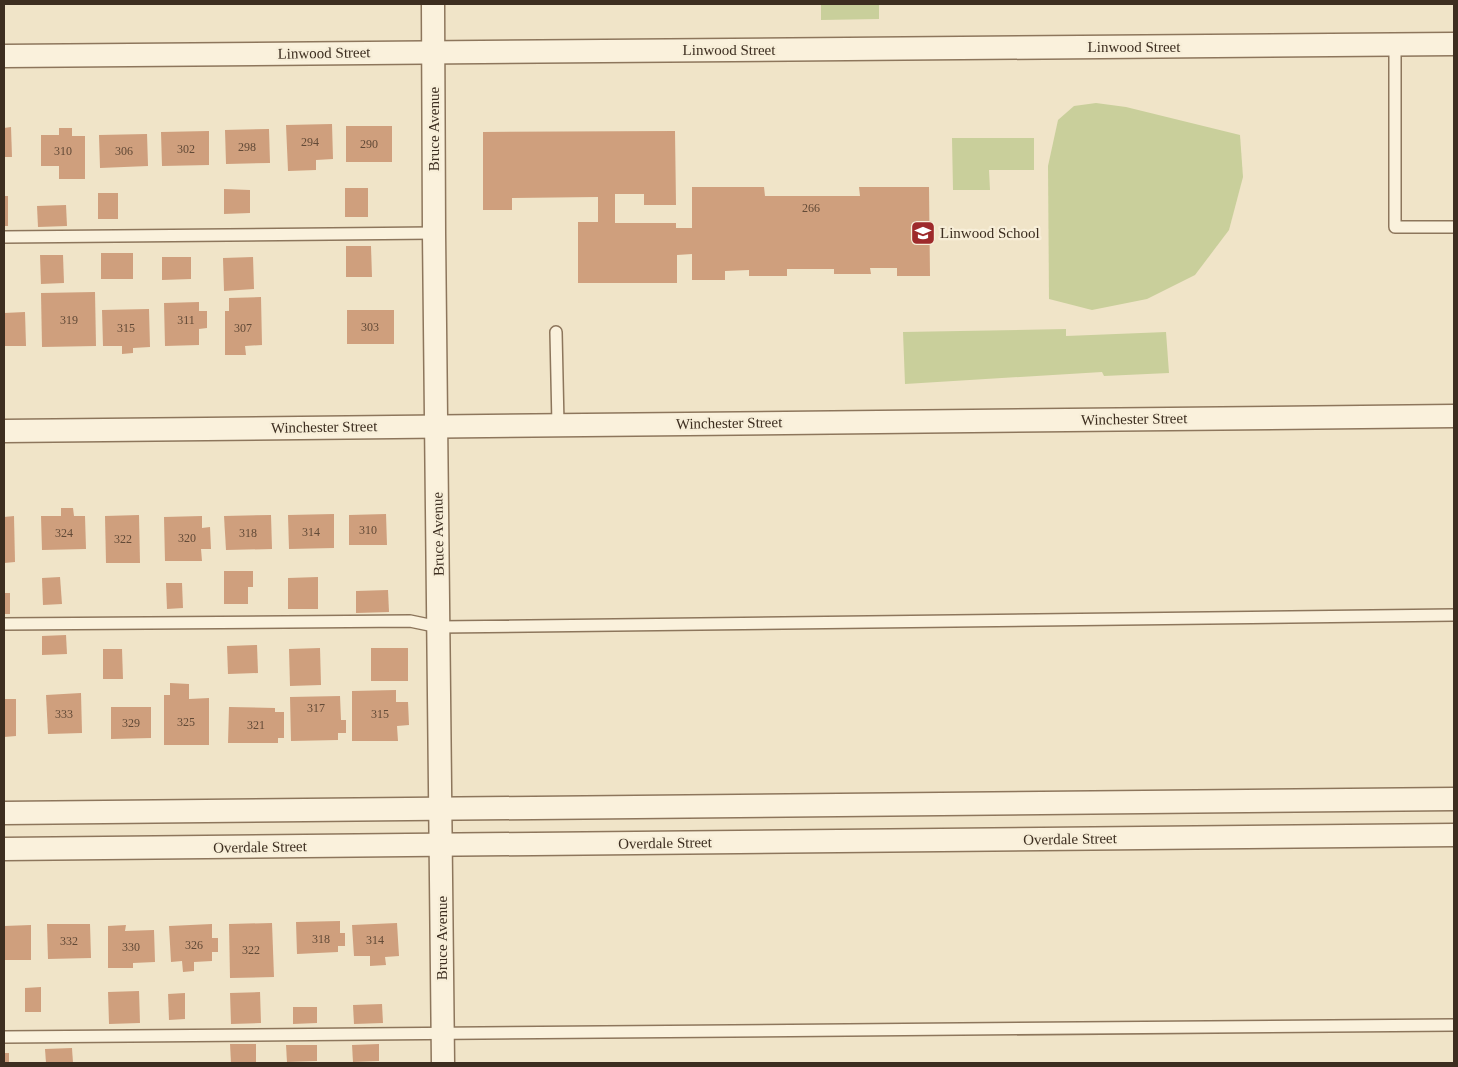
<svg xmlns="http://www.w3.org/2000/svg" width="1458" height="1067" font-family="'Times New Roman',serif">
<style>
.green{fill:#c9cf9b}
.building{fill:#cf9f7d}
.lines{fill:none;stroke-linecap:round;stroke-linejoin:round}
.lane-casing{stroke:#8d765c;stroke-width:14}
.street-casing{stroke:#8d765c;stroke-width:25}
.lane{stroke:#faf1dc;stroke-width:11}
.street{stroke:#faf1dc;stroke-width:22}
.labels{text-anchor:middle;stroke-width:4.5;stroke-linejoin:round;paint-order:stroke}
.number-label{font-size:12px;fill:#624a37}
.street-label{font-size:15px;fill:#3d2e20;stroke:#f7eed8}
.poi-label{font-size:15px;fill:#3d2e20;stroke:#f7eed8;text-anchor:start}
</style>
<rect width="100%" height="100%" fill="#f0e4c8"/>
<g class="green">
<polygon points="821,4 879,4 879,19 821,20"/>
<polygon points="1096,103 1126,107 1240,135 1243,177 1229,230 1195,275 1147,299 1092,310 1049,299 1048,166 1058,120 1074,106"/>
<polygon points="952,138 1034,138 1034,170 989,170 990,190 953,190"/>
<polygon points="1066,329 1066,336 1166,332 1169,373 1104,376 1102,372 905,384 903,332"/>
</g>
<g class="building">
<polygon points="332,124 333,159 316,160 316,170 288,171 286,125"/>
<rect x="346" y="126" width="46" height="36"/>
<polygon points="11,127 12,157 4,157 4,128"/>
<polygon points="59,128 72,128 72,136 85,136 85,179 59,179 59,166 41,166 41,135 59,135"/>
<polygon points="269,129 270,163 226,164 225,130"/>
<polygon points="209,131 209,165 162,166 161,132"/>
<polygon points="675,131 676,205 644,205 644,194 615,194 615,223 676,223 676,228 692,228 692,187 764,187 765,196 860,196 859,187 929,187 930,276 897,276 897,268 870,268 871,274 834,274 834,269 787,269 787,276 749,276 749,270 725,271 725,280 692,280 692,254 677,255 677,283 578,283 578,222 598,222 598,197 512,198 512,210 483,210 483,132"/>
<polygon points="147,134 148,166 100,168 99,135"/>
<rect x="345" y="188" width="23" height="29"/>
<polygon points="224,189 250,190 250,213 224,214"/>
<rect x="98" y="193" width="20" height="26"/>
<rect x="4" y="196" width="4" height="30"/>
<polygon points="66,205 67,226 38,227 37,206"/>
<polygon points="346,246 371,246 372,277 346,277"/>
<rect x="101" y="253" width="32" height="26"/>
<polygon points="40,255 63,255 64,283 41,284"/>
<polygon points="162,257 191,257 191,279 162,280"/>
<polygon points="253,257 254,289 224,291 223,258"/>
<polygon points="95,292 96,346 42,347 41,293"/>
<polygon points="261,297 262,345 245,346 246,355 225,355 225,311 229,311 229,298"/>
<polygon points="199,302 199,311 207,311 207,328 199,329 199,345 165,346 164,303"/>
<polygon points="149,309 150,347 133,348 133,353 122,354 122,346 103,346 102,310"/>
<rect x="347" y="310" width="47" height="34"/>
<polygon points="25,312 26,346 4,346 4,313"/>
<polygon points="61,508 73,508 74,516 85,516 86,549 42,550 41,516 61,516"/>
<polygon points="334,514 334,548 289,549 288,515"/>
<polygon points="386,514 387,545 349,545 349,515"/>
<polygon points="139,515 140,563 106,563 105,516"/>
<polygon points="271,515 272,549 226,550 224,516"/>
<polygon points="14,516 15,562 4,563 4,517"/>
<polygon points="202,516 202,528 210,527 211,549 201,549 202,561 165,561 164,517"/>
<polygon points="224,571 253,571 253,587 248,587 248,604 224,604"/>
<polygon points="60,577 62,604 43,605 42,578"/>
<polygon points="318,577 318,609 288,609 288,578"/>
<polygon points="166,583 182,583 183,608 167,609"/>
<polygon points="388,590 389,612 356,613 356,591"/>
<rect x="4" y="593" width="6" height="21"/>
<polygon points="66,635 67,654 42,655 42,636"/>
<polygon points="257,645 258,673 228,674 227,646"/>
<polygon points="320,648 321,685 290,686 289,649"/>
<rect x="371" y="648" width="37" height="33"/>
<polygon points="103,649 122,649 123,679 103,679"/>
<polygon points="170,683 189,684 189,699 209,698 209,745 164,745 164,695 170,695"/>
<polygon points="396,690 396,702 408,702 409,725 397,726 398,741 352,741 352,691"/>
<polygon points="81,693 82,733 48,734 46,695"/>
<polygon points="340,696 341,720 346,720 346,733 338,733 338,740 291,741 290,697"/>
<polygon points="5,699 16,699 16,736 4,737"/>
<polygon points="111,707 151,707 151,738 111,739"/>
<polygon points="229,707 275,708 275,712 284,712 284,738 278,738 278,743 228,743"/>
<polygon points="340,921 340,933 345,933 345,946 338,946 338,952 297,954 296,922"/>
<polygon points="272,923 274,977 230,978 229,924"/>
<polygon points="397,923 399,956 385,957 386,965 370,966 370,956 354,956 352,925"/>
<polygon points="47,924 90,924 91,958 48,959"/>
<polygon points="212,924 212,938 218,938 218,952 212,952 212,961 194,962 194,971 183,972 182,961 171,962 169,926"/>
<polygon points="31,925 31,960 4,960 4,926"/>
<polygon points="126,925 125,931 154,930 155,962 133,963 133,968 108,968 108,926"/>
<polygon points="41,987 41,1012 25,1012 25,988"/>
<polygon points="139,991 140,1023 109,1024 108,992"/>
<polygon points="260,992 261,1023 231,1024 230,993"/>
<polygon points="185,993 185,1019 169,1020 168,994"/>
<polygon points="382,1004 383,1023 354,1024 353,1005"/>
<polygon points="293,1007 317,1007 317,1023 293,1024"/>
<polygon points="230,1044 256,1044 256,1062 231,1063"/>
<polygon points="379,1044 379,1061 353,1062 352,1045"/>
<polygon points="286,1045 317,1045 317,1061 287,1062"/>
<polygon points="72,1048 73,1063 46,1063 45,1049"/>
<rect x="4" y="1053" width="5" height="10"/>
</g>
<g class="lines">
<defs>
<g id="lane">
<polyline points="1395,44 1395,227 1454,227"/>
<polyline points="4,237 434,233"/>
<polyline points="556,332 558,425"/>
<polyline points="4,624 410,621 439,627 1454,615"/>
<polyline points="4,1037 1454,1025"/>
</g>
<g id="street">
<polyline points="433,4 434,233 443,1063"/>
<polyline points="4,56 1454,44"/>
<polyline points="4,431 1454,416"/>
<polyline points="4,813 1454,799"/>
<polyline points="4,849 1454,835"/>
</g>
</defs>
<use href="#lane" class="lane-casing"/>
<use href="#street" class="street-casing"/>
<use href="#lane" class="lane"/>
<use href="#street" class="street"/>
</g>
<defs>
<symbol id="school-square" viewBox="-11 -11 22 22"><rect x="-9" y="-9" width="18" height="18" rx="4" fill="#9e2a2b" stroke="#f7eed8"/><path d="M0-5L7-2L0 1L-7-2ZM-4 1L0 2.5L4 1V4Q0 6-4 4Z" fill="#fff"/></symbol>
</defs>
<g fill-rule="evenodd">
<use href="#school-square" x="909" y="219" width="28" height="28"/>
</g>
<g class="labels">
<g class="number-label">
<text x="310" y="146">294</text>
<text x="369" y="148">290</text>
<text x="247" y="151">298</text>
<text x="186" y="153">302</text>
<text x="63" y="155">310</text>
<text x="124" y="155">306</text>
<text x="811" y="212">266</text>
<text x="69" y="324">319</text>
<text x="186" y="324">311</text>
<text x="370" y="331">303</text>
<text x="126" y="332">315</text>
<text x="243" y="332">307</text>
<text x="368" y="534">310</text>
<text x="311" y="536">314</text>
<text x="64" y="537">324</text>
<text x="248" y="537">318</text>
<text x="187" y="542">320</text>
<text x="123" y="543">322</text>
<text x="316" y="712">317</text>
<text x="64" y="718">333</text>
<text x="380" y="718">315</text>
<text x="186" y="726">325</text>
<text x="131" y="727">329</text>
<text x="256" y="729">321</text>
<text x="321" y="943">318</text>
<text x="375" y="944">314</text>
<text x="69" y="945">332</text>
<text x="194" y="949">326</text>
<text x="131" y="951">330</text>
<text x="251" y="954">322</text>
</g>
<g class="street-label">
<text x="1134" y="52">Linwood Street</text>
<text x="729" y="55">Linwood Street</text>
<text transform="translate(324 53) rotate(-1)" y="5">Linwood Street</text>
<text transform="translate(434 129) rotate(-90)" y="5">Bruce Avenue</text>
<text transform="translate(1134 419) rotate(-1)" y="5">Winchester Street</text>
<text transform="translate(729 423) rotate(-1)" y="5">Winchester Street</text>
<text transform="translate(324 427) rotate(-1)" y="5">Winchester Street</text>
<text transform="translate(438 534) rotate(-91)" y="5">Bruce Avenue</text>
<text transform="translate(1070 839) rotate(-1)" y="5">Overdale Street</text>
<text transform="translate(665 843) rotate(-1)" y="5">Overdale Street</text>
<text transform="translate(260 847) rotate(-1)" y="5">Overdale Street</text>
<text transform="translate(442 938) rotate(-90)" y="5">Bruce Avenue</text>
</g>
<g class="poi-label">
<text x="940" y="238">Linwood School</text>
</g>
</g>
<rect width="1458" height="1067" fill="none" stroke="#3d2e20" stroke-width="10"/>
</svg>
